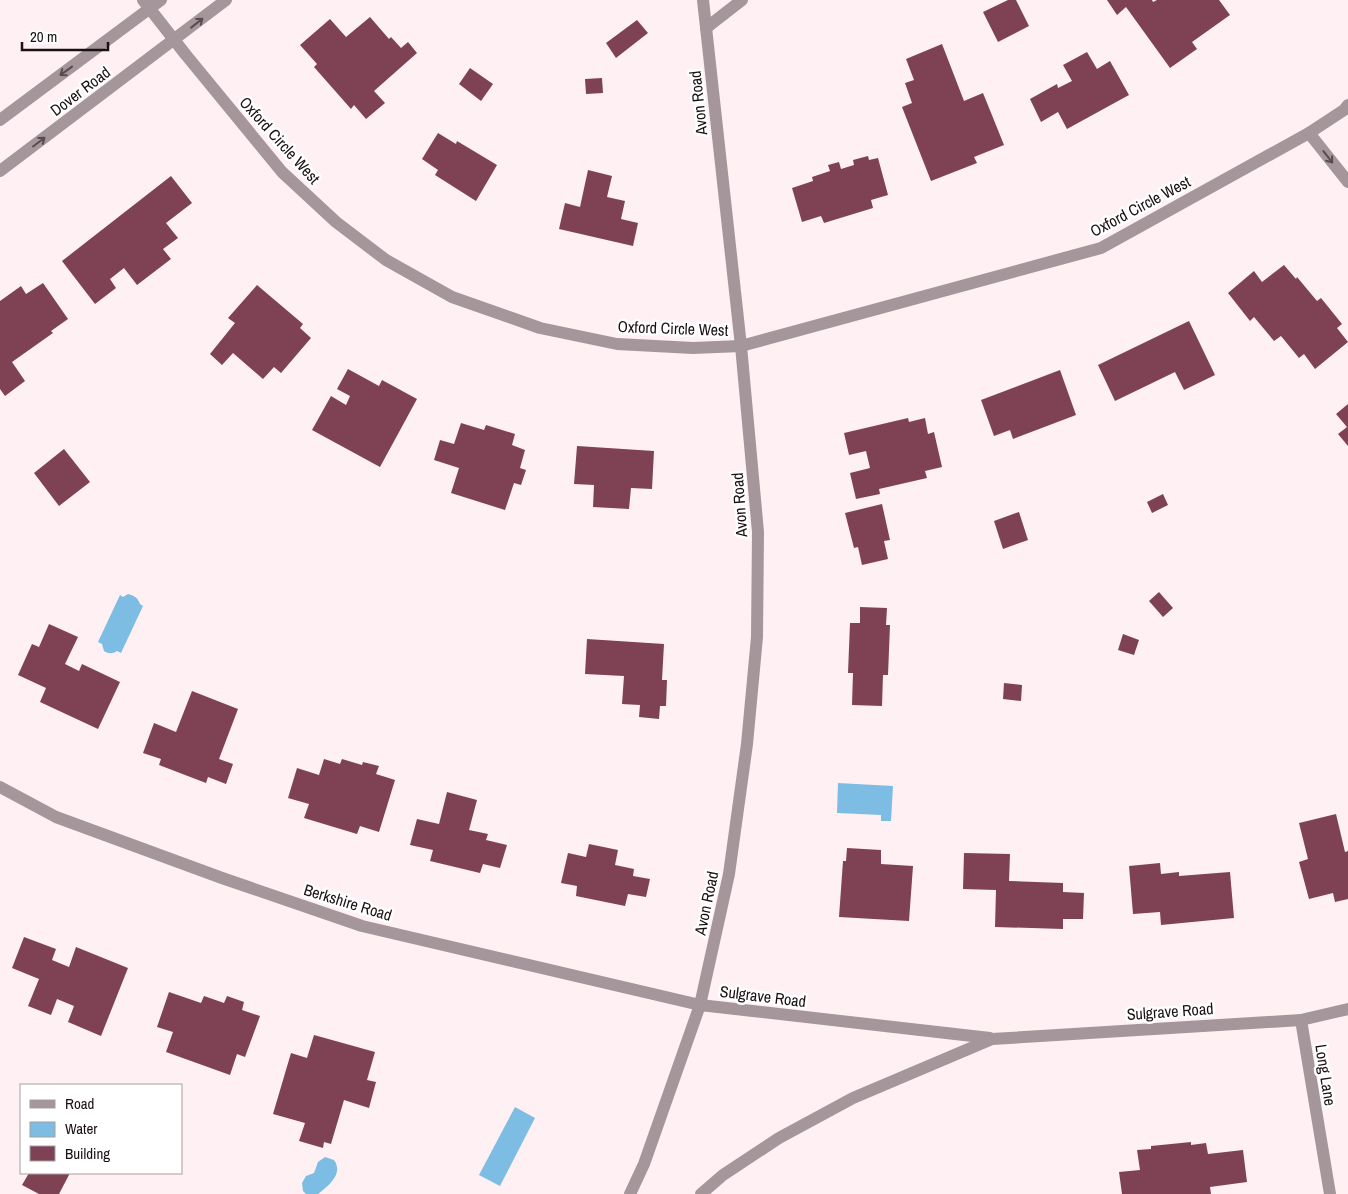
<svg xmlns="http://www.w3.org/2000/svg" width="1348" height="1194" font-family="'Archivo Narrow',sans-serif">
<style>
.water{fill:#7dbde3}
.building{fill:#7e4254}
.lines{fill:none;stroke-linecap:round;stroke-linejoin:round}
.service{stroke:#a4969a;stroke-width:12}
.minor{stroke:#a4969a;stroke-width:12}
.oneway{stroke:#594c50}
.labels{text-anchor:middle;stroke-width:5;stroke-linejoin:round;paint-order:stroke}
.street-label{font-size:16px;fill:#1b1013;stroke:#fff}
</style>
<rect width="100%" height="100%" fill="#fef0f3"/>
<g class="water">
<path d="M 128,594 C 135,596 138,598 140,604 L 143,606 L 121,653 L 117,651 C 112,654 109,654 104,651 L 102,644 L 98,642 L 120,595 L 123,597 Z"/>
<polygon points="838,783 893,786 891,821 881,821 881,815 837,813"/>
<polygon points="515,1107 535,1118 500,1186 479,1175"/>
<path d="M 325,1157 L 334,1160 C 344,1174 328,1186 318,1194 L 306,1194 L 303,1191 L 302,1183 L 306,1176 L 314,1173 L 318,1162 Z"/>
</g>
<g class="building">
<polygon points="1008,0 1016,0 1029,26 998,42 983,12"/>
<polygon points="1107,0 1152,0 1153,2 1157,0 1219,0 1230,15 1192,42 1197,49 1170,68 1126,7 1117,15"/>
<polygon points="370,17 389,39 391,37 401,48 408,42 417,53 374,91 385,103 366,119 354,105 351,109 314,67 317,64 300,45 330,19 346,37"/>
<polygon points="637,20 648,33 616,58 606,43"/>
<polygon points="942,44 964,101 983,93 1004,145 974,157 977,163 931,181 902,107 912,103 905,83 914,80 906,59"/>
<polygon points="1087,52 1097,69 1110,61 1129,95 1067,129 1058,112 1041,122 1030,99 1057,84 1058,88 1072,81 1063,65"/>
<polygon points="470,68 493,84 481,101 459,84"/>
<polygon points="602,78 603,93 586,94 585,79"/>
<polygon points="438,133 456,144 457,141 497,165 476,201 435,175 438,170 422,159"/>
<polygon points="868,156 869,160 878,158 888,195 871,200 873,208 824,223 821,216 802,222 792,188 813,181 812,177 830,171 828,165 839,162 841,169 854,165 853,160"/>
<polygon points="588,170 612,176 607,197 625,201 621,219 638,223 633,246 559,229 565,203 580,207"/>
<polygon points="171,176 192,203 166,223 178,238 163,249 171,259 137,285 124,268 110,279 116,288 95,304 62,261"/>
<polygon points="1284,265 1296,279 1297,277 1317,301 1321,298 1342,324 1337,328 1348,342 1315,369 1304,354 1299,358 1281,336 1274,341 1254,317 1250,321 1228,293 1254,271 1262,282"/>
<polygon points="43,283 68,319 51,331 53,333 12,362 25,381 5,396 0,389 0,301 21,286 26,294"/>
<polygon points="257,285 303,324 300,328 311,338 281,373 274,367 263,379 233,353 222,365 210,354 235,323 228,318"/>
<polygon points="1189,321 1215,375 1184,390 1175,372 1115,401 1098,365"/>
<polygon points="348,369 379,386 382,380 417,399 380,467 312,430 331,396 346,405 350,396 337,389"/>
<polygon points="1060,370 1076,415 1013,439 1010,430 994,436 981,400"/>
<polygon points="1348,404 1348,446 1338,434 1347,427 1336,414"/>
<polygon points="908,418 909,422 925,418 928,434 934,432 942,467 925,471 927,478 879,489 880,494 856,499 850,473 870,468 866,451 849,455 844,433"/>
<polygon points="461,423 484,430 486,425 515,434 512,445 525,450 520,468 526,470 521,485 514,483 505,510 451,493 459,468 434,460 440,440 454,444"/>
<polygon points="577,446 654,451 652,489 631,488 629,509 593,507 594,485 574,484"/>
<polygon points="64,449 90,482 59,506 34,473"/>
<polygon points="1163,494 1168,505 1152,513 1147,502"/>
<polygon points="882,504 890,540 884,541 888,559 862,565 858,547 854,548 845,513"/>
<polygon points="1019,512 1028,540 1003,549 994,521"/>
<polygon points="1159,592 1173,608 1163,617 1149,601"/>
<polygon points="860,607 887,608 886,625 890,625 888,675 883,675 882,706 852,705 853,673 848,673 850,623 860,623"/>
<polygon points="49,624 78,637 65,664 79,671 82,664 120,682 98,729 40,702 46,688 18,675 32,644 39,647"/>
<polygon points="1123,634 1139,640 1134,655 1118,650"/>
<polygon points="587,639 664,644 662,680 667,680 666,706 660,706 659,719 639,717 640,705 622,704 624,676 585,674"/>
<polygon points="1004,683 1022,685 1021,701 1003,699"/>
<polygon points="192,691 238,709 219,759 233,764 226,784 208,777 206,783 159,765 161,759 143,753 154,723 176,732"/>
<polygon points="324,759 340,764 342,759 362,765 363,762 379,766 376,774 395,780 379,832 360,826 357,834 304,818 309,804 288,798 297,768 319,775"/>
<polygon points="447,792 477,800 469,830 488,834 486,840 507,845 500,868 483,864 480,873 430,861 433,850 410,845 417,819 439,824"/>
<polygon points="1336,814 1345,852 1348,851 1348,899 1335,902 1333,893 1309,899 1299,862 1308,859 1299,823"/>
<polygon points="589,844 618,850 615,865 634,869 633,876 650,879 646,897 628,894 625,906 576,896 577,886 561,883 568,853 586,857"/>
<polygon points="847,848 881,850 881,864 913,866 909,921 839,917 843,861 846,861"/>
<polygon points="964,853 1010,854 1009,881 1063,883 1063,892 1084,893 1083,919 1063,919 1063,929 995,927 996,890 963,889"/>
<polygon points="1160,863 1161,874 1179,872 1179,876 1230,872 1234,918 1161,925 1160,912 1133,914 1129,866"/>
<polygon points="24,937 56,949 52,960 69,967 76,947 128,968 101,1036 68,1022 74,1006 57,999 51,1015 28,1006 39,979 12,968"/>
<polygon points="169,992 201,1003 204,996 224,1003 227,996 244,1002 242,1010 260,1016 245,1057 237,1054 230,1075 166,1052 173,1032 157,1027"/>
<polygon points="314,1035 375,1052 367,1080 376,1082 369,1108 344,1100 331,1144 324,1142 323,1148 299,1141 305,1123 273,1114 291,1053 307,1058"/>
<polygon points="1191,1142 1191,1145 1206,1143 1208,1154 1243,1150 1247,1182 1210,1187 1211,1194 1122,1194 1119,1172 1140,1170 1137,1150 1151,1149 1151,1146"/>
<polygon points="29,1173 70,1173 59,1194 39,1194 22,1185"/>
</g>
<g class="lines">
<polyline class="service" points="706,28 742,0"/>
<g class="minor">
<polyline points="143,0 186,55 282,172 336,222 386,260 452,297 540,328 617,344 693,348 741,346 1101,248 1309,133 1344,110 1348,105"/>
<polyline points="0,120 161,0"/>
<polyline points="1309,133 1348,182"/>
<polyline points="0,171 226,0"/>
<polyline points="0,787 56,817 222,878 362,926 700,1005 729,874 747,744 757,637 758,532 741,346 703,0"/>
<polyline points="1301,1020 1330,1194"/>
<polyline points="630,1194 644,1164 700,1005 990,1038"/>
<polyline points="701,1194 723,1175 779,1138 853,1098 992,1039 1301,1020 1348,1009"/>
</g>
</g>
<defs><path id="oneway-shaft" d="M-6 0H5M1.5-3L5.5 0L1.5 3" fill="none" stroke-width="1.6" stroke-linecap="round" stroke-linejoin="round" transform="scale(1.25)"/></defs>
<g class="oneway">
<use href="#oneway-shaft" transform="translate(197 23) rotate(-38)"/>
<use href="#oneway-shaft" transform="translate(66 71) rotate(144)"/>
<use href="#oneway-shaft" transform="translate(39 142) rotate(-37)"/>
<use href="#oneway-shaft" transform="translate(1328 157) rotate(52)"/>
</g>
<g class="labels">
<g class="street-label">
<text transform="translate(80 91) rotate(-37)" y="6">Dover Road</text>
<text transform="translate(698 103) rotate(-96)" y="6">Avon Road</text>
<text transform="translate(280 140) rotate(48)" y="6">Oxford Circle West</text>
<text transform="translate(1140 206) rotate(-28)" y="6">Oxford Circle West</text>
<text transform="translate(673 328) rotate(2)" y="6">Oxford Circle West</text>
<text transform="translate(739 505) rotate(-94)" y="6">Avon Road</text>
<text transform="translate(348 902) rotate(17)" y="6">Berkshire Road</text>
<text transform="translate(706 903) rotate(-78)" y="6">Avon Road</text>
<text transform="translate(763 996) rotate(7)" y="6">Sulgrave Road</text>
<text transform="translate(1170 1011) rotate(-4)" y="6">Sulgrave Road</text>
<text transform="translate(1326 1075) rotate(81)" y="6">Long Lane</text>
</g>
</g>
<rect x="20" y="1084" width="162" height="90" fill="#ffffff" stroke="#a49fa1"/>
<rect x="30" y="1100" width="25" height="8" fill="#a4969a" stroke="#a49fa1"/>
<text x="65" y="1109" font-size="15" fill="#1b1013">Road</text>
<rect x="30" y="1122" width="25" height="15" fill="#7dbde3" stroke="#a49fa1"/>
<text x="65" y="1134" font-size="15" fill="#1b1013">Water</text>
<rect x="30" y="1146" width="25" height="15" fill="#7e4254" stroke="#a49fa1"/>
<text x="65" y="1159" font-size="15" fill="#1b1013">Building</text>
<path d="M22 42v8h86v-8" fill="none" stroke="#1b1013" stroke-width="2.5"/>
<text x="30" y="42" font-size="15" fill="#1b1013" stroke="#ffffff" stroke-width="4" paint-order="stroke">20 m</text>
</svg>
